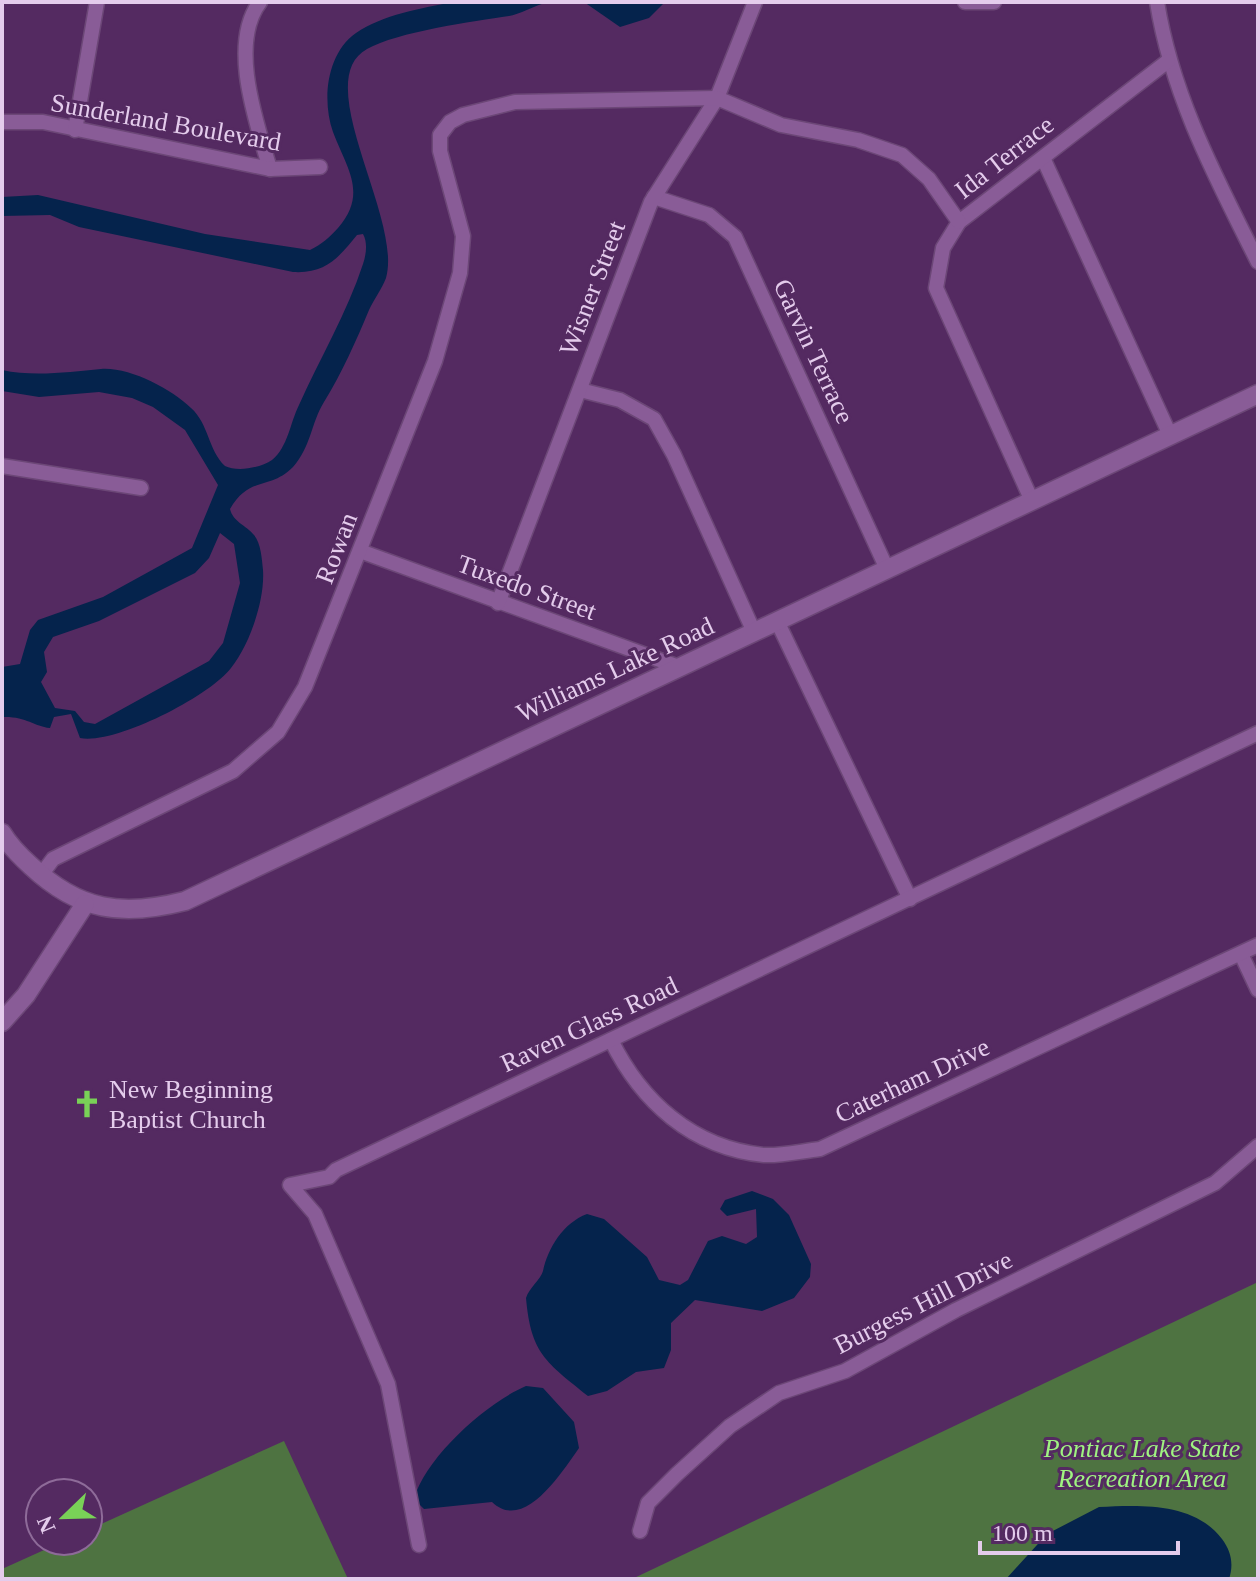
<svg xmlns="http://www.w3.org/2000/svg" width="1260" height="1581" font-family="Georgia,serif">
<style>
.green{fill:#4e7341}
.water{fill:#05234c;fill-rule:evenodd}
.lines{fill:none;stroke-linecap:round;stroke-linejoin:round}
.street-casing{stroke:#6c4777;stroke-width:17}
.secondary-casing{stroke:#6c4777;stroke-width:21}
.street{stroke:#895c97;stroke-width:14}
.secondary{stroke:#895c97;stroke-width:18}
.labels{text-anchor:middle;stroke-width:6;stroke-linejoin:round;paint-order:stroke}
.street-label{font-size:26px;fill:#e4ccec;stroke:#542a61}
.poi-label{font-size:26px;fill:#e4ccec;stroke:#542a61;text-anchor:start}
.park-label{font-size:26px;font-style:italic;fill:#9ff381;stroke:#542a61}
</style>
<rect width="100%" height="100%" fill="#542a61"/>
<g class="green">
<polygon points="1258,1282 1258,1579 632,1579"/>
<polygon points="284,1441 348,1579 2,1579 2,1569 64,1541 88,1541 88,1530"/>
</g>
<g class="water">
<path d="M 454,2 L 548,2 C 536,5 518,15 509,16 C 474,21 397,32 367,49 C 309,81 403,218 386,278 C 382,289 374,299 369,310 C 356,341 342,373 324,402 C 311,423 311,447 293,467 C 269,491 250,475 230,509 C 233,522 246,525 254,535 C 261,543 262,560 263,570 C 265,600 250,644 231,668 C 210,696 115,745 80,738 L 71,714 L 54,717 L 50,728 C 33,726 26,716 2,717 L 2,667 L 20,664 L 30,630 L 38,620 L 103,597 L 192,548 L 218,485 L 185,430 L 153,407 L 132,398 L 99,392 L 39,397 L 2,391 L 2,370 C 33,377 70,372 101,369 C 130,367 171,389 191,408 C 209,424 208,450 225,466 C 237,472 261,468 272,460 C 288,447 290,423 299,405 C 320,358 347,313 363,264 C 366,255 368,243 363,234 L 357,235 C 339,257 326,274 293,272 L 79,227 L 50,215 L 2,216 L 2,197 L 38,195 L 205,234 L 310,250 C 322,244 329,238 338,228 C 368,193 347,169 333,132 C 322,101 326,54 356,33 C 382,15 422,8 454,2 ZM 220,533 L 234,544 L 240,583 L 223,643 L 209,661 L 95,724 L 84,722 L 75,711 L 55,708 L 41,682 L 47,672 L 44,652 L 53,637 L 99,621 L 195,573 L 209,558 Z"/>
<polygon points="584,2 665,2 649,18 620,27"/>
<path d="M 752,1191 L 773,1199 L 789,1215 L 811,1264 L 810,1277 L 794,1298 L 762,1311 L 695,1300 L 671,1323 L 671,1350 L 664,1368 L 636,1372 L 607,1391 L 588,1396 C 546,1362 531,1354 526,1298 C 529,1288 541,1279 543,1271 C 548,1248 563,1223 587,1214 L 604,1219 L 647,1257 L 659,1280 L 680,1285 L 688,1280 L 708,1241 L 722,1236 L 746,1244 L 757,1237 L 756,1209 L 727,1216 L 720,1209 L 725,1200 Z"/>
<path d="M 526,1386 L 543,1388 L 574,1422 L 579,1448 C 562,1472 524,1533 492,1502 L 424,1509 L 414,1499 C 425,1458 486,1403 526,1386 Z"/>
<path d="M 1099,1507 C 1141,1505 1194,1502 1222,1539 C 1231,1551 1234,1564 1229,1579 L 1006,1579 L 1047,1534 Z"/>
</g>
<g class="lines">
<defs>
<g id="street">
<path d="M 260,2 C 228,44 257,124 270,169"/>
<polyline points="965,2 994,2"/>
<path d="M 1157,2 C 1172,96 1216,178 1258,262"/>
<polyline points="2,122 43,122 270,169 320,167"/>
<polyline points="75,130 97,2"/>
<polyline points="1043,158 1170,435"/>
<polyline points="654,197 709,215 735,237 887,569"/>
<polyline points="580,390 620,400 654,419 674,455 754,632"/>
<polyline points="2,466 141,488"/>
<polyline points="1032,501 936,288 943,248 959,222 1168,61"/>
<polyline points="360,551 679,667"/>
<polyline points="498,603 651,202 717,98 755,2"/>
<polyline points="777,621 910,899"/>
<polyline points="41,875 53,859 233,771 278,732 305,687 435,361 460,273 463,236 440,151 440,135 450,122 463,115 515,102 717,98 781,125 858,140 902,155 929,179 959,222"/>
<polyline points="1241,954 1258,990"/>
<path d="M 611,1040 C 641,1101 692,1148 764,1155 C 781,1156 802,1151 820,1149 L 1258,945"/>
<polyline points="640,1531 648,1503 677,1474 730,1426 779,1393 845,1371 956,1310 1215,1183 1258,1146"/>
<polyline points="419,1545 388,1384 315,1214 290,1185 329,1177 336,1170 1258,733"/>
</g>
<g id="secondary">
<path d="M 2,833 C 9,845 20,856 31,866 C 79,911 122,917 185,901 L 1258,394"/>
<polyline points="2,1022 26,995 85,904"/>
</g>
</defs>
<use href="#street" class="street-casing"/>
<use href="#secondary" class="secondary-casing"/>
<use href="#street" class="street"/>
<use href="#secondary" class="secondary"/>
</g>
<defs>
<symbol id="church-bare" viewBox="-9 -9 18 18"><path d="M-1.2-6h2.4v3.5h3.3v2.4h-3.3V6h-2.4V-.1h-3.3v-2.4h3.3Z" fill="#79d157" stroke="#542a61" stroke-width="2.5" paint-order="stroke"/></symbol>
</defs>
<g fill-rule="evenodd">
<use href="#church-bare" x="67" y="1084" width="40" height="40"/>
</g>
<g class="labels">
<g class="street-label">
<text transform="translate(166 122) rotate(10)" y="9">Sunderland Boulevard</text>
<text transform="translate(1004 157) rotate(-38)" y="9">Ida Terrace</text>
<text transform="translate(592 288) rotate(-69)" y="9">Wisner Street</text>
<text transform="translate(814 351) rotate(65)" y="9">Garvin Terrace</text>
<text transform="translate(336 548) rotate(-69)" y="9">Rowan</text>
<text transform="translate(527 587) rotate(20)" y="9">Tuxedo Street</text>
<text transform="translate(615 669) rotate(-25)" y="9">Williams Lake Road</text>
<text transform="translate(589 1024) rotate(-25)" y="9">Raven Glass Road</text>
<text transform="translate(912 1080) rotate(-25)" y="9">Caterham Drive</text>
<text transform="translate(923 1302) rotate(-27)" y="9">Burgess Hill Drive</text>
</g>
<g class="poi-label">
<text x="109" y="1098">New Beginning<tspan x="109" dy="30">Baptist Church</tspan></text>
</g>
<g class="park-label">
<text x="1142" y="1457">Pontiac Lake State<tspan x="1142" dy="30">Recreation Area</tspan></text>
</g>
</g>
<rect width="1260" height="1581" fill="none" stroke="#e4ccec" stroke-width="8"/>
<g transform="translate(64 1517) rotate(247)"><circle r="38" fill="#542a61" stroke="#8e6b99" stroke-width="2"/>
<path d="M0-6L14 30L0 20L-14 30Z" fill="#79d157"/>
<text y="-12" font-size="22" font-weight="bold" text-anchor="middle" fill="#e4ccec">N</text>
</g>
<path d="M980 1541v12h198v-12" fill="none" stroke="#e4ccec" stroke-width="4"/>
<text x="992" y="1541" font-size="24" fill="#e4ccec" stroke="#542a61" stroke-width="6" paint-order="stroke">100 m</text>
</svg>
